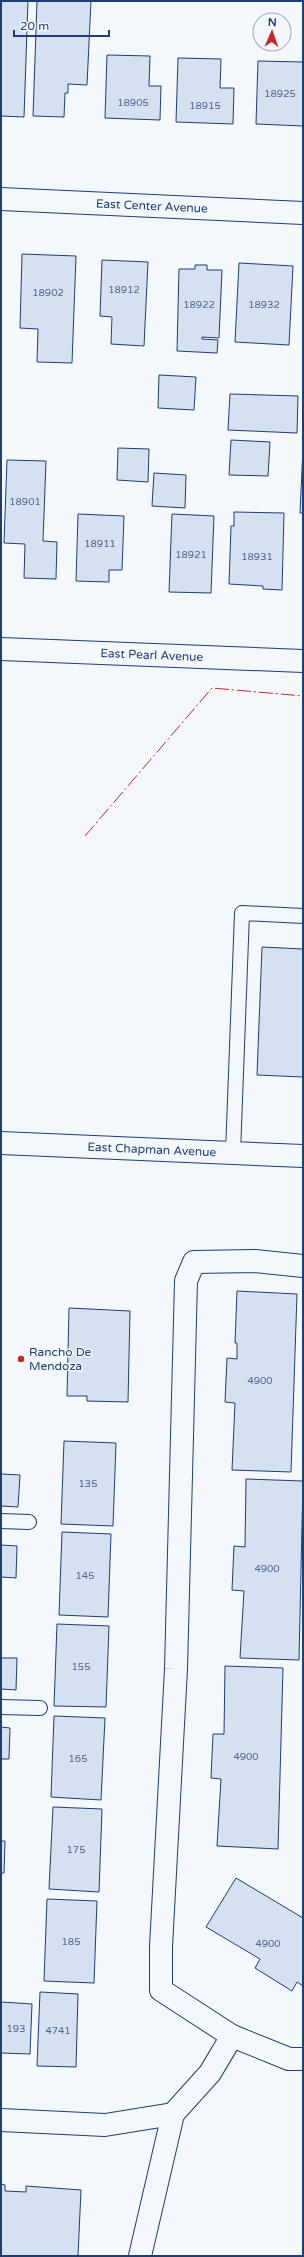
<svg xmlns="http://www.w3.org/2000/svg" width="304" height="2257" font-family="'Varela Round',sans-serif">
<style>
.building{fill:#d5e0f0;stroke:#1d3f73}
.lines{fill:none;stroke-linecap:round;stroke-linejoin:round}
.lane-casing{stroke:#1d3f73;stroke-width:16}
.street-casing{stroke:#1d3f73;stroke-width:24}
.primary-casing{stroke:#1d3f73;stroke-width:24}
.lane{stroke:#f4f7fb;stroke-width:14}
.street{stroke:#f4f7fb;stroke-width:22}
.primary{stroke:#f4f7fb;stroke-width:22}
.power{stroke:#c62828;stroke-width:1;stroke-dasharray:14 3 2 3;stroke-linecap:butt}
.poi-dot{fill:#c62828;stroke:#f4f7fb;stroke-width:1.5}
.labels{text-anchor:middle;stroke-width:3;stroke-linejoin:round;paint-order:stroke}
.number-label{font-size:10px;fill:#4b6792}
.street-label{font-size:12px;fill:#1d3f73;stroke:#f4f7fb}
.poi-label{font-size:12px;fill:#1d3f73;stroke:#f4f7fb;text-anchor:start}
</style>
<rect width="100%" height="100%" fill="#f4f7fb"/>
<g class="building">
<polygon points="1,1 28,1 24,117 1,116"/>
<polygon points="37,1 91,1 87,85 68,84 68,93 65,93 64,117 33,116"/>
<polygon points="107,55 150,56 149,86 161,86 160,120 105,118"/>
<polygon points="178,58 221,59 220,88 234,88 233,124 176,122"/>
<polygon points="258,61 303,62 303,126 256,124"/>
<polygon points="22,254 76,256 72,363 37,362 38,329 20,328"/>
<polygon points="102,260 148,262 144,346 111,344 112,317 100,316"/>
<polygon points="239,263 293,266 289,345 235,342"/>
<polygon points="195,265 207,265 207,270 222,270 219,338 202,337 202,339 218,340 217,353 177,351 179,269 195,269"/>
<polygon points="159,375 196,377 194,410 158,408"/>
<polygon points="230,394 298,396 297,433 228,430"/>
<polygon points="231,440 270,442 268,476 229,475"/>
<polygon points="118,448 149,449 148,482 117,480"/>
<polygon points="303,448 303,513 300,513"/>
<polygon points="7,460 46,461 43,541 57,542 56,579 24,578 25,544 4,543"/>
<polygon points="154,473 186,475 185,508 152,506"/>
<polygon points="234,512 284,513 282,590 263,589 263,586 229,584 231,526 234,526"/>
<polygon points="78,514 124,516 122,570 109,570 109,582 76,581"/>
<polygon points="172,514 214,516 211,593 169,592"/>
<polygon points="262,947 303,949 303,1077 257,1075"/>
<polygon points="237,1291 297,1294 291,1472 232,1470 235,1403 225,1402 227,1358 237,1359 237,1343 235,1343"/>
<polygon points="69,1308 130,1311 128,1402 87,1401 87,1396 67,1396"/>
<polygon points="64,1441 116,1443 113,1526 61,1524"/>
<polygon points="1,1474 20,1475 18,1507 1,1506"/>
<polygon points="246,1479 303,1481 299,1660 240,1658 244,1591 232,1590 234,1546 245,1547"/>
<polygon points="62,1532 111,1534 108,1617 59,1615"/>
<polygon points="1,1545 17,1546 16,1578 1,1577"/>
<polygon points="57,1624 109,1626 106,1707 54,1706"/>
<polygon points="1,1658 17,1658 16,1690 1,1689"/>
<polygon points="225,1666 283,1668 278,1849 217,1846 221,1779 211,1778 213,1734 224,1734"/>
<polygon points="54,1716 105,1718 101,1800 51,1797"/>
<polygon points="1,1727 10,1728 9,1759 1,1759"/>
<polygon points="53,1807 102,1809 99,1892 49,1889"/>
<polygon points="1,1841 5,1841 4,1873 1,1873"/>
<polygon points="236,1878 303,1918 303,1986 297,1982 292,1991 255,1968 260,1959 206,1927"/>
<polygon points="47,1899 97,1901 94,1983 44,1981"/>
<polygon points="40,1992 78,1994 76,2067 37,2066"/>
<polygon points="1,2002 32,2004 30,2054 1,2053"/>
<polygon points="1,2184 5,2185 5,2191 26,2192 26,2186 81,2190 78,2256 1,2256"/>
</g>
<g class="lines">
<defs>
<g id="lane">
<polyline points="233,1153 242,913 303,916"/>
<polyline points="1,1521 29,1522"/>
<polyline points="1,1707 40,1708"/>
</g>
<g id="street">
<path id="s1" d="M 1,199 L 303,213"/>
<path id="s2" d="M 1,649 L 303,661"/>
<polyline points="232,2036 289,2059 303,2059"/>
<polyline points="1,2120 105,2125 173,2114 210,2073 232,2036 161,1990 161,1947 176,1669 186,1281 194,1262 255,1261 303,1266"/>
<polyline points="140,2256 173,2114"/>
</g>
<g id="primary">
<path id="s3" d="M 1,1143 L 303,1156"/>
</g>
</defs>
<use href="#lane" class="lane-casing"/>
<use href="#street" class="street-casing"/>
<use href="#primary" class="primary-casing"/>
<use href="#lane" class="lane"/>
<use href="#street" class="street"/>
<use href="#primary" class="primary"/>
<polyline class="power" points="85,836 212,688 303,696"/>
</g>
<circle class="poi-dot" cx="21" cy="1359" r="4"/>
<g class="labels">
<g class="number-label">
<text x="280" y="97">18925</text>
<text x="133" y="106">18905</text>
<text x="205" y="109">18915</text>
<text x="124" y="293">18912</text>
<text x="48" y="296">18902</text>
<text x="199" y="308">18922</text>
<text x="264" y="308">18932</text>
<text x="25" y="505">18901</text>
<text x="100" y="547">18911</text>
<text x="191" y="558">18921</text>
<text x="257" y="560">18931</text>
<text x="260" y="1384">4900</text>
<text x="88" y="1487">135</text>
<text x="267" y="1572">4900</text>
<text x="85" y="1579">145</text>
<text x="81" y="1670">155</text>
<text x="246" y="1760">4900</text>
<text x="78" y="1762">165</text>
<text x="76" y="1853">175</text>
<text x="71" y="1945">185</text>
<text x="268" y="1947">4900</text>
<text x="16" y="2032">193</text>
<text x="58" y="2034">4741</text>
</g>
<g class="street-label">
<text dy="4" stroke="none"><textPath href="#s1" startOffset="151">East Center Avenue</textPath></text>
<text dy="4" stroke="none"><textPath href="#s2" startOffset="151">East Pearl Avenue</textPath></text>
<text dy="4" stroke="none"><textPath href="#s3" startOffset="151">East Chapman Avenue</textPath></text>
</g>
<g class="poi-label">
<text x="29" y="1356">Rancho De<tspan x="29" dy="14">Mendoza</tspan></text>
</g>
</g>
<rect width="304" height="2257" fill="none" stroke="#1d3f73" stroke-width="4"/>
<g transform="translate(272 32) rotate(2)"><circle r="19" fill="#f4f7fb" stroke="#9eadc5"/>
<path d="M0-3L7 15L0 10L-7 15Z" fill="#c62828"/>
<text y="-6" font-size="11" font-weight="bold" text-anchor="middle" fill="#1d3f73">N</text>
</g>
<path d="M14 30v6h95v-6" fill="none" stroke="#1d3f73" stroke-width="2"/>
<text x="20" y="30" font-size="12" fill="#1d3f73" stroke="#f4f7fb" stroke-width="3" paint-order="stroke">20 m</text>
</svg>
